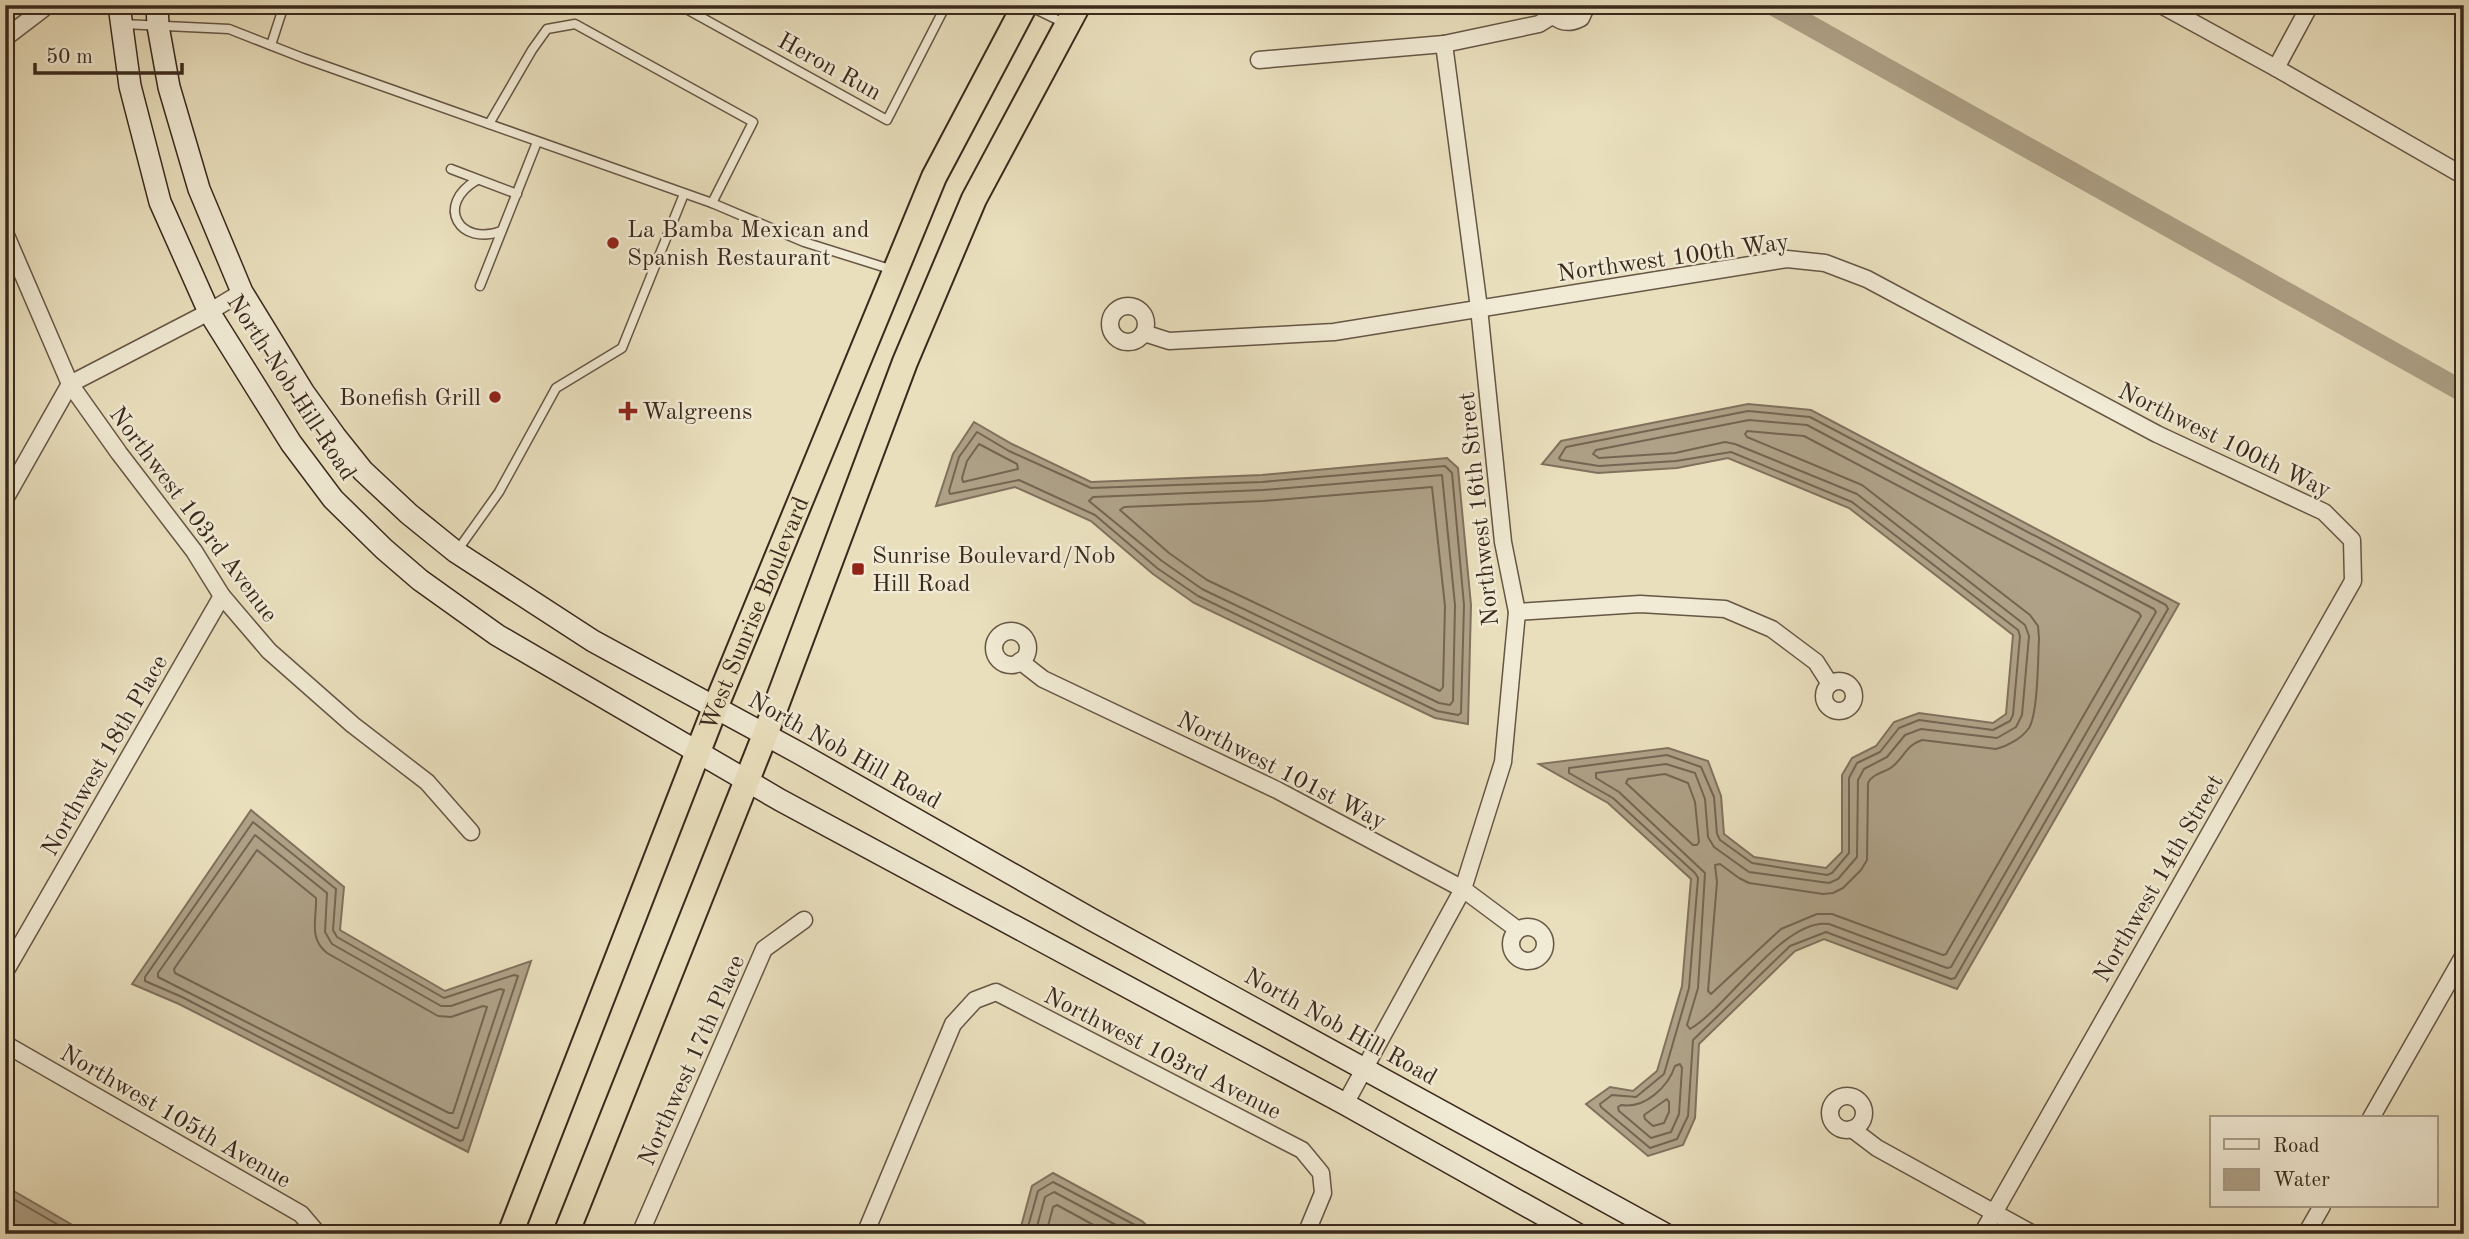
<svg xmlns="http://www.w3.org/2000/svg" width="2469" height="1239" font-family="'Old Standard TT',serif">
<style>
.water{fill:#aea187;stroke:#80715d;stroke-width:2}
.lines{fill:none;stroke-linecap:round;stroke-linejoin:round}
.shore{stroke:#746552;stroke-width:2}
.canal{stroke:#aea187;stroke-width:21}
.service-casing{stroke:#665645;stroke-width:11}
.minor-casing{stroke:#665645;stroke-width:19}
.secondary-casing{stroke:#3a291d;stroke-width:24}
.trunk-casing{stroke:#3a291d;stroke-width:28}
.service{stroke:#f1ead4;stroke-width:8}
.minor{stroke:#f1ead4;stroke-width:16}
.secondary{stroke:#f1ead4;stroke-width:21}
.trunk{stroke:#e9dfbd;stroke-width:24}
.poi-dot{fill:#8f2418;stroke:#f1ead4;stroke-width:2.5}
.labels{text-anchor:middle;stroke-width:5;stroke-linejoin:round;paint-order:stroke}
.street-label{font-size:24px;fill:#3a291d;stroke:#f1ead4}
.poi-label{font-size:24px;fill:#3a291d;stroke:#f1ead4;text-anchor:start}
</style>
<rect width="100%" height="100%" fill="#e9dfbd"/>
<filter id="stains"><feTurbulence type="fractalNoise" baseFrequency=".00286" numOctaves="4"/><feColorMatrix values="0 0 0 0 .2 0 0 0 0 .09 0 0 0 0 .02 0 0 0 .5 -.17"/></filter>
<radialGradient id="worn" r=".72"><stop offset=".6" stop-color="#630" stop-opacity="0"/><stop offset="1" stop-color="#630" stop-opacity=".3"/></radialGradient>
<g class="water">
<polygon points="1748,404 1811,410 2179,604 1957,989 1824,939 1795,951 1699,1044 1695,1118 1683,1145 1648,1156 1586,1104 1610,1087 1633,1091 1657,1071 1682,986 1691,879 1608,803 1539,764 1668,748 1708,761 1721,796 1724,834 1754,857 1826,868 1842,852 1842,775 1852,758 1876,746 1894,722 1919,713 1993,723 2006,714 2013,635 1849,508 1728,458 1677,468 1598,473 1542,464 1561,441"/>
<polygon points="974,422 1012,444 1091,482 1262,475 1447,458 1458,468 1471,605 1468,724 1435,718 1194,603 1153,574 1091,521 1015,487 936,506 953,454"/>
<polygon points="251,810 344,887 340,930 445,991 531,961 468,1152 179,1004 132,984"/>
<polygon points="1053,1173 1142,1221 1156,1234 1019,1234 1032,1186"/>
<polygon points="5,1186 88,1234 5,1234"/>
</g>
<g class="lines">
<g class="shore">
<polygon points="1748,411 1810,417 2166,605 2168,609 1955,978 1951,979 1826,932 1790,946 1693,1040 1688,1116 1677,1139 1650,1148 1601,1107 1600,1104 1612,1095 1636,1097 1664,1074 1689,988 1698,878 1695,873 1613,798 1569,773 1569,768 1667,755 1701,767 1714,797 1717,834 1720,840 1752,863 1827,875 1832,873 1849,853 1849,778 1857,763 1880,752 1899,728 1919,720 1993,730 2010,721 2013,715 2020,636 2018,630 1852,502 1731,452 1676,461 1599,466 1561,460 1559,458 1566,447"/>
<path d="M 1749,420 L 1807,425 L 2154,609 L 2156,612 L 1951,967 L 1947,968 L 1829,924 C 1784,917 1727,1008 1690,1029 L 1687,1025 L 1698,988 L 1705,873 L 1619,792 L 1596,778 L 1596,773 L 1666,764 L 1695,773 L 1705,799 L 1708,837 L 1714,847 L 1749,872 L 1829,883 L 1838,879 L 1857,857 L 1858,780 L 1864,769 L 1887,757 L 1905,735 L 1921,729 L 1997,738 L 2016,727 L 2022,715 L 2029,636 L 2025,625 L 1857,494 L 1735,444 L 1725,442 L 1675,453 L 1599,458 L 1593,454 L 1596,450 Z"/>
<path d="M 1747,431 L 1804,436 L 2139,613 L 2141,616 L 1946,954 L 1943,955 L 1832,914 L 1817,914 L 1781,929 L 1711,994 L 1708,991 L 1717,882 L 1715,865 L 1720,864 L 1739,878 L 1749,883 L 1823,894 L 1833,893 L 1843,888 L 1861,870 L 1867,860 L 1868,783 C 1873,773 1884,773 1892,767 C 1905,757 1905,746 1922,740 L 1996,749 C 2008,746 2022,738 2029,728 C 2038,713 2038,658 2039,638 L 2038,626 L 2030,615 L 1862,485 L 1747,437 L 1745,434 Z"/>
<polygon points="977,432 1009,451 1091,488 1262,482 1445,466 1452,473 1464,605 1461,713 1458,715 1437,711 1198,596 1157,568 1095,515 1019,480 950,494 949,491 959,457"/>
<polygon points="979,444 1017,464 1018,469 963,482 962,478 967,461"/>
<polygon points="1442,475 1455,605 1453,701 1450,705 1439,703 1202,589 1162,561 1089,501 1093,497 1263,490"/>
<polygon points="1432,487 1445,606 1443,687 1440,691 1207,580 1169,553 1120,510 1124,507 1263,501"/>
<polygon points="1665,774 1688,783 1695,802 1699,842 1697,845 1693,845 1626,783 1628,779"/>
<polygon points="253,822 336,889 333,930 337,937 444,998 514,975 518,976 463,1140 460,1141 182,997 145,981 145,977"/>
<polygon points="255,835 327,893 325,932 332,944 441,1006 451,1006 500,989 504,990 458,1128 455,1128 158,977 158,973"/>
<path d="M 257,850 L 316,898 C 317,918 308,938 327,953 L 438,1016 L 451,1017 L 483,1006 L 487,1007 L 453,1113 L 449,1113 L 175,973 L 174,969 Z"/>
<path d="M 1680,1064 L 1682,1068 L 1679,1114 L 1671,1132 L 1651,1138 L 1619,1111 L 1618,1107 L 1621,1105 C 1645,1109 1668,1087 1675,1066 Z"/>
<polygon points="1667,1099 1669,1102 1669,1112 1664,1123 1653,1126 1645,1119 1644,1115"/>
<polyline points="5,1194 74,1234"/>
<polyline points="1026,1234 1038,1191 1053,1182 1137,1226 1146,1234"/>
<polyline points="1035,1234 1045,1197 1054,1192 1133,1234"/>
<polyline points="1046,1234 1053,1207 1057,1205 1110,1234"/>
</g>
<polyline class="canal" points="1773,5 2464,392"/>
<defs>
<g id="service">
<polyline points="679,5 887,120 946,5"/>
<polyline points="1027,5 1066,24"/>
<polyline points="123,24 229,29 303,58 712,203 804,242 893,270"/>
<polyline points="271,45 284,5"/>
<polyline points="489,124 532,50 547,29 575,24 753,122 712,203"/>
<polyline points="451,169 517,194"/>
<path d="M 477,180 C 434,205 460,247 501,231"/>
<polyline points="480,286 537,142"/>
<polyline points="457,551 499,492 556,388 622,348 684,194"/>
</g>
<g id="minor">
<path d="M 1548,5 C 1553,21 1566,26 1581,18 L 1587,5"/>
<polyline points="2161,5 2276,68 2464,176"/>
<polyline points="5,38 43,9"/>
<polyline points="1259,60 1444,44 1539,24 1552,16"/>
<polyline points="2276,68 2310,5"/>
<polyline points="5,233 70,384 119,453 194,551 222,596 269,651 353,725 427,782 471,832"/>
<circle cx="1128" cy="324" r="18"/>
<polyline points="1144,333 1169,341 1334,332 1787,259 1825,263 1867,279 2157,434 2324,512 2352,540 2353,581 1982,1234"/>
<polyline points="5,499 70,384 209,312 242,292"/>
<polyline points="1517,612 1640,604 1725,609 1772,629 1816,662 1830,684"/>
<circle cx="1011" cy="648" r="17"/>
<polyline points="1020,661 1043,679 1277,790 1463,889 1518,930"/>
<circle cx="1839" cy="696" r="15"/>
<circle cx="1528" cy="944" r="17"/>
<polyline points="5,972 222,596"/>
<polyline points="5,1044 301,1214 318,1234"/>
<circle cx="1847" cy="1113" r="17"/>
<polyline points="1345,1104 1463,889 1503,762 1517,612 1503,542 1479,308 1444,44"/>
<polyline points="2371,1118 2464,955"/>
<polyline points="1852,1129 1877,1148 2033,1234"/>
<polyline points="640,1234 764,949 804,920"/>
<polyline points="865,1234 953,1024 975,1000 996,992 1302,1150 1321,1173 1323,1193 1306,1234"/>
<polyline points="2306,1234 2322,1206"/>
</g>
<g id="secondary">
<polyline points="119,5 130,86 160,202 209,312 291,443 333,499 384,549 420,580 497,635 780,800 1345,1104 1577,1234"/>
<polyline points="157,5 158,26 169,87 199,189 242,292 304,393 335,436 363,471 409,514 456,552 593,641 799,753 1091,919 1665,1234"/>
</g>
<g id="trunk">
<path id="s1" d="M 510,1234 L 715,708 L 934,177 L 1025,5"/>
<polyline points="566,1234 765,735 905,362 974,199 1078,5"/>
</g>
</defs>
<use href="#service" class="service-casing"/>
<use href="#minor" class="minor-casing"/>
<use href="#secondary" class="secondary-casing"/>
<use href="#trunk" class="trunk-casing"/>
<use href="#service" class="service"/>
<use href="#minor" class="minor"/>
<use href="#secondary" class="secondary"/>
<use href="#trunk" class="trunk"/>
</g>
<g class="poi-dot">
<circle cx="613" cy="243" r="7"/>
<circle cx="495" cy="397" r="7"/>
<path d="M624.5 400.5h7v7h7v7h-7v7h-7v-7h-7v-7h7z"/>
<rect x="851" y="562" width="14" height="14" rx="3.5"/>
</g>
<g class="labels">
<g class="street-label">
<text transform="translate(830 66) rotate(29)" y="8">Heron Run</text>
<text transform="translate(1673 257) rotate(-8)" y="8">Northwest 100th Way</text>
<text transform="translate(292 387) rotate(57)" y="8">North Nob Hill Road</text>
<text transform="translate(2225 440) rotate(26)" y="8">Northwest 100th Way</text>
<text transform="translate(1478 509) rotate(-96)" y="8">Northwest 16th Street</text>
<text transform="translate(194 514) rotate(53)" y="8">Northwest 103rd Avenue</text>
<text dy="8" stroke="none"><textPath href="#s1" startOffset="667">West Sunrise Boulevard</textPath></text>
<text transform="translate(845 750) rotate(29)" y="8">North Nob Hill Road</text>
<text transform="translate(104 755) rotate(-60)" y="8">Northwest 18th Place</text>
<text transform="translate(1282 770) rotate(27)" y="8">Northwest 101st Way</text>
<text transform="translate(2158 878) rotate(-60)" y="8">Northwest 14th Street</text>
<text transform="translate(1341 1026) rotate(29)" y="8">North Nob Hill Road</text>
<text transform="translate(1163 1053) rotate(27)" y="8">Northwest 103rd Avenue</text>
<text transform="translate(691 1060) rotate(-66)" y="8">Northwest 17th Place</text>
<text transform="translate(176 1116) rotate(30)" y="8">Northwest 105th Avenue</text>
</g>
<g class="poi-label">
<text x="627" y="237">La Bamba Mexican and<tspan x="627" dy="28">Spanish Restaurant</tspan></text>
<text x="481" y="405" text-anchor="end">Bonefish Grill</text>
<text x="642" y="419">Walgreens</text>
<text x="872" y="563">Sunrise Boulevard/Nob<tspan x="872" dy="28">Hill Road</tspan></text>
</g>
</g>
<rect width="2469" height="1239" fill="none" stroke="#e9dfbd" stroke-width="28"/>
<rect x="7" y="7" width="2455" height="1225" fill="none" stroke="#3a291d" stroke-width="3.5"/>
<rect x="14" y="14" width="2441" height="1211" fill="none" stroke="#3a291d" stroke-width="2"/>
<rect x="2210" y="1116" width="228" height="91" fill="#f1ead4" stroke="#a89d8b" stroke-width="2"/>
<rect x="2224" y="1139" width="35" height="10" fill="#f1ead4" stroke="#a89d8b" stroke-width="2"/>
<text x="2273" y="1152" font-size="21" fill="#3a291d">Road</text>
<rect x="2224" y="1169" width="35" height="21" fill="#aea187" stroke="#a89d8b" stroke-width="2"/>
<text x="2273" y="1186" font-size="21" fill="#3a291d">Water</text>
<path d="M35 63v10h147v-10" fill="none" stroke="#3a291d" stroke-width="3.5"/>
<text x="46" y="63" font-size="21" fill="#3a291d" stroke="#f1ead4" stroke-width="5" paint-order="stroke">50 m</text>
<rect width="100%" height="100%" filter="url(#stains)"/>
<rect width="100%" height="100%" fill="url(#worn)"/>
</svg>
